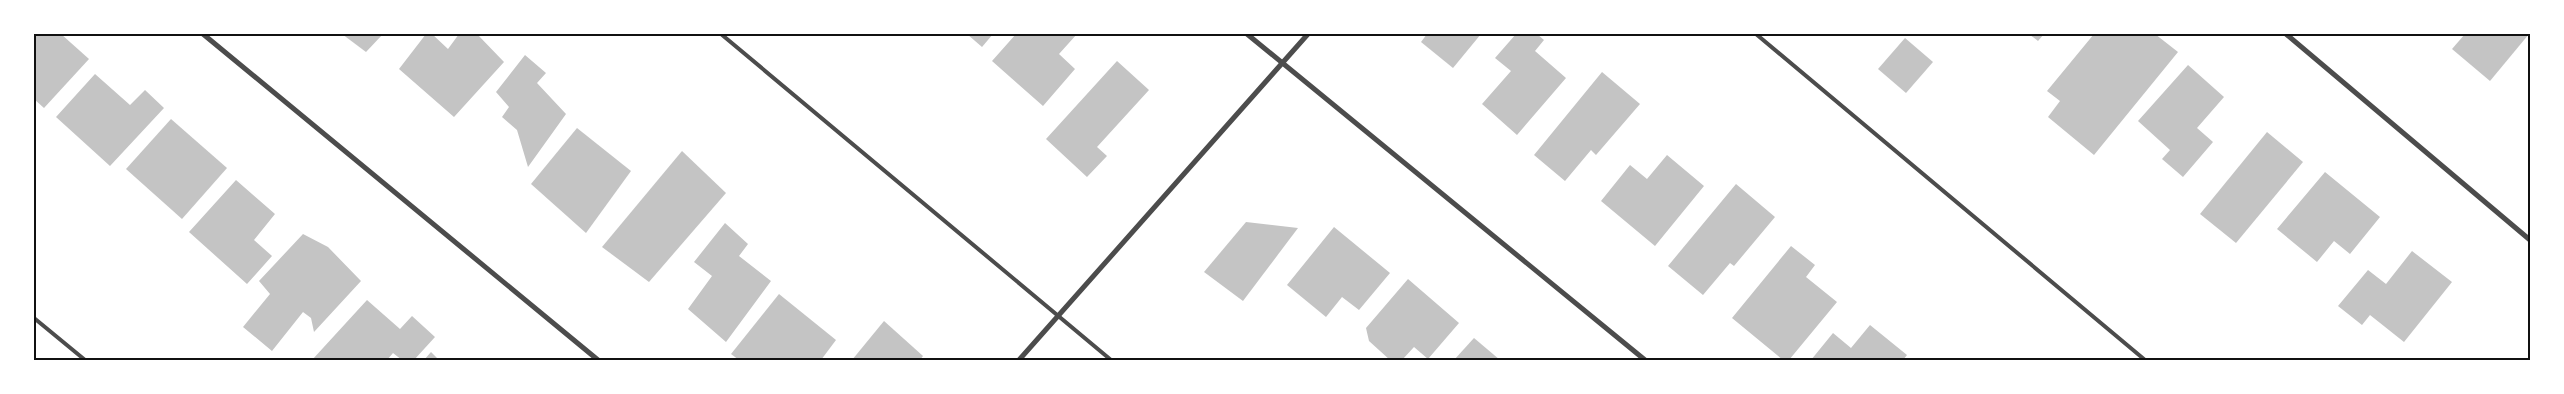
<svg xmlns="http://www.w3.org/2000/svg" width="2564" height="394" font-family="Raleway,sans-serif">
<style>
.building{fill:#c4c4c4}
.lines{fill:none;stroke-linecap:round;stroke-linejoin:round}
.service{stroke:#4c4c4c;stroke-width:4}
.minor{stroke:#4c4c4c;stroke-width:5}
.neatline{fill:none;stroke:#111;stroke-width:2}
</style>
<rect width="100%" height="100%" fill="#fff"/>
<g class="building">
<polygon points="34,34 61,34 89,59 44,108 34,99"/>
<polygon points="342,34 383,34 366,52"/>
<polygon points="426,34 432,34 448,49 459,34 477,34 504,62 454,117 399,69"/>
<polygon points="967,34 993,34 982,47"/>
<polygon points="1016,34 1077,34 1059,54 1075,69 1043,106 992,61"/>
<polygon points="1427,34 1481,34 1453,68 1421,42"/>
<polygon points="1516,34 1537,34 1544,40 1535,51 1566,78 1517,135 1482,104 1511,71 1495,58"/>
<polygon points="2029,34 2044,34 2038,41"/>
<polygon points="2094,34 2155,34 2178,52 2094,155 2048,117 2060,101 2047,91"/>
<polygon points="2465,34 2529,34 2490,81 2452,49"/>
<polygon points="1905,38 1933,62 1906,93 1878,69"/>
<polygon points="525,55 546,73 537,83 566,114 528,167 517,130 502,117 509,107 496,92"/>
<polygon points="1117,61 1149,90 1097,147 1107,156 1087,177 1046,139"/>
<polygon points="2188,65 2224,97 2197,128 2213,142 2183,177 2162,159 2170,150 2138,121"/>
<polygon points="1602,72 1640,104 1596,155 1591,150 1565,181 1534,155"/>
<polygon points="95,74 130,105 145,90 164,108 110,166 56,117"/>
<polygon points="171,119 227,168 182,219 126,169"/>
<polygon points="577,128 631,171 586,233 531,184"/>
<polygon points="2267,132 2303,162 2236,243 2200,214"/>
<polygon points="682,151 726,193 649,282 602,247"/>
<polygon points="1667,155 1704,186 1655,246 1601,201 1630,165 1647,179"/>
<polygon points="2325,172 2380,217 2350,254 2334,241 2317,262 2277,229"/>
<polygon points="236,180 275,214 254,240 272,256 247,284 189,232"/>
<polygon points="1736,184 1775,217 1734,266 1730,263 1703,295 1668,266"/>
<polygon points="1246,222 1298,228 1243,301 1204,272"/>
<polygon points="725,223 748,244 739,256 771,281 726,342 688,309 712,276 694,262"/>
<polygon points="1334,227 1390,273 1359,310 1342,297 1326,317 1287,285"/>
<polygon points="303,234 328,247 361,281 314,332 311,318 303,312 272,351 243,327 270,294 259,281"/>
<polygon points="1791,246 1815,265 1806,277 1837,302 1789,360 1783,360 1732,318"/>
<polygon points="2412,251 2452,282 2404,342 2370,315 2362,325 2338,306 2368,270 2386,284"/>
<polygon points="1408,279 1459,323 1428,359 1414,347 1402,360 1390,360 1369,341 1366,328"/>
<polygon points="779,294 836,340 821,360 739,360 731,354"/>
<polygon points="367,300 400,329 412,316 435,337 414,360 402,360 393,353 387,360 312,360"/>
<polygon points="884,321 923,356 920,360 852,360"/>
<polygon points="1870,325 1907,355 1903,360 1811,360 1833,333 1851,348"/>
<polygon points="1474,338 1500,360 1454,360"/>
<polygon points="431,352 439,360 424,360"/>
</g>
<g class="lines">
<g class="service">
<polyline points="721,34 1111,360"/>
<polyline points="1756,34 2145,360"/>
<polyline points="34,318 85,360"/>
</g>
<g class="minor">
<polyline points="203,34 598,360"/>
<polyline points="1247,34 1645,360"/>
<polyline points="2286,34 2530,240"/>
<polyline points="1019,360 1308,34"/>
</g>
</g>
<rect width="2564" height="394" fill="none" stroke="#ffffff" stroke-width="70"/>
<rect x="35" y="35" width="2494" height="324" class="neatline"/>
</svg>
